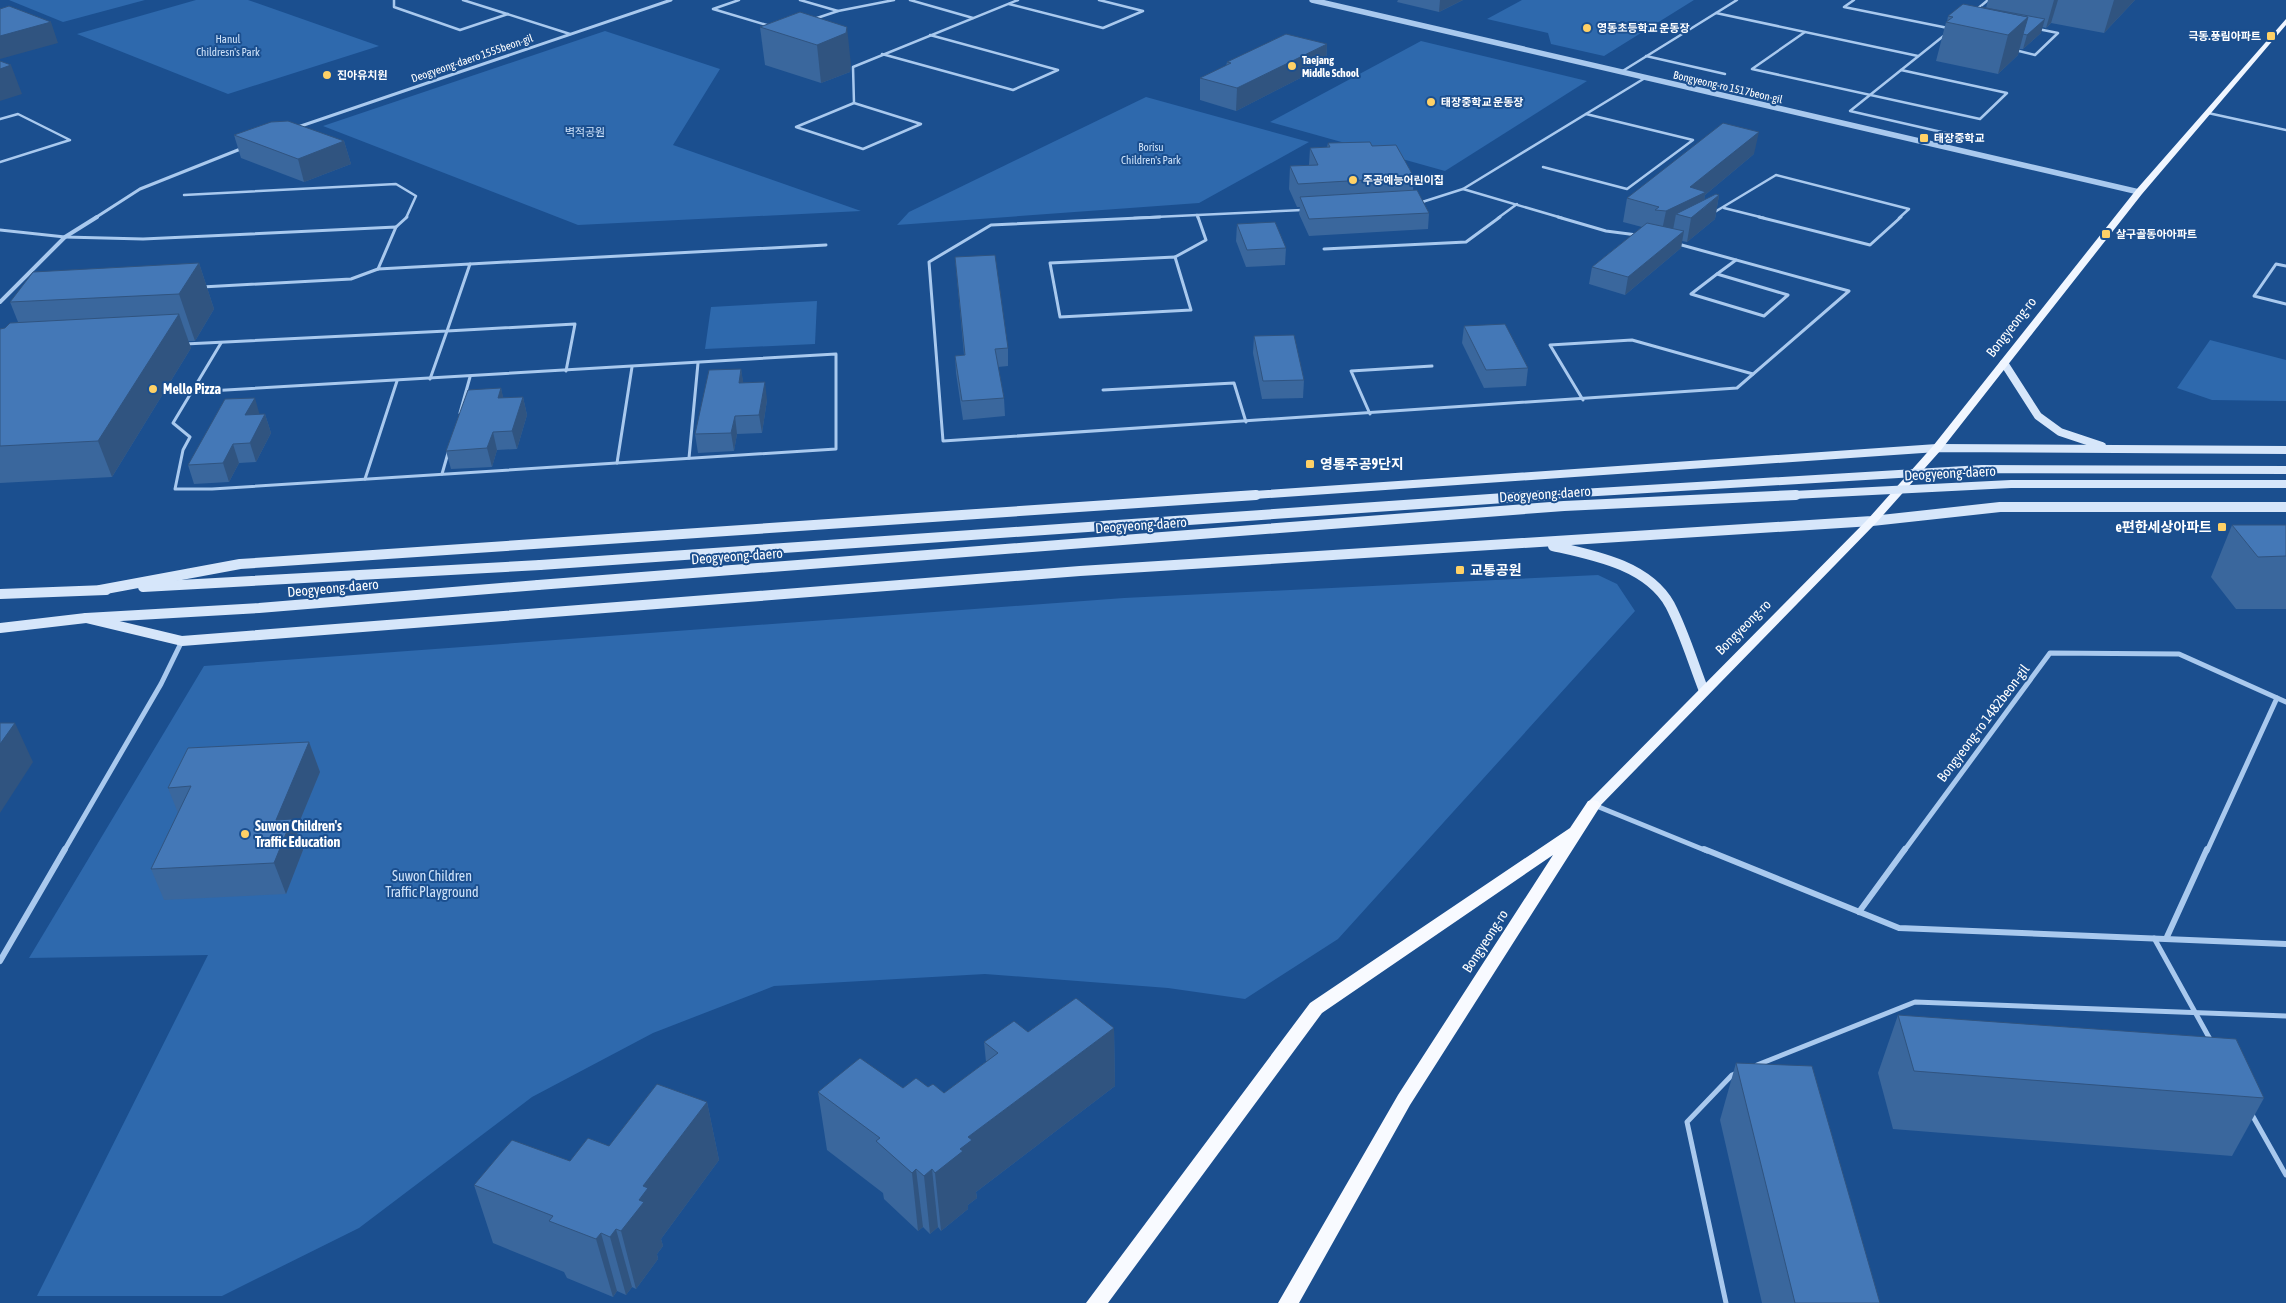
<svg xmlns="http://www.w3.org/2000/svg" width="2286" height="1303" font-family="'Asap Condensed','Noto Sans KR',sans-serif">
<style>
.green{fill:#2e69ad}
.lines{fill:none;stroke-linecap:round;stroke-linejoin:round}
.service-far2{stroke:#a9c9ee;stroke-width:2.5}
.service-far1{stroke:#a9c9ee;stroke-width:3}
.service{stroke:#a9c9ee;stroke-width:5}
.minor-far3{stroke:#a9c9ee;stroke-width:3}
.minor-far2{stroke:#a9c9ee;stroke-width:4}
.minor-far1{stroke:#a9c9ee;stroke-width:5}
.minor{stroke:#a9c9ee;stroke-width:6}
.tertiary{stroke:#a9c9ee;stroke-width:5.5}
.secondary-far1{stroke:#d6e6fa;stroke-width:8}
.secondary{stroke:#d6e6fa;stroke-width:10}
.primary{fill:#f0f6ff;fill-rule:evenodd}
.trunk{fill:#f8faff;fill-rule:evenodd}
.secondary-bridge-far1{stroke:#d6e6fa;stroke-width:8}
.secondary-bridge{stroke:#d6e6fa;stroke-width:10}
.wall{fill:#3a679d}
.shaded-wall{fill:#305480}
.building{fill:#4478b7;stroke:#305480}
.poi-dot{fill:#ffd166;stroke:#1b4f8f;stroke-width:2}
.labels{text-anchor:middle;stroke-width:4;stroke-linejoin:round;paint-order:stroke}
.far-poi-label{font-size:11px;font-weight:bold;fill:#fff;stroke:#1b4f8f;text-anchor:start}
.far-park-label{font-size:11px;fill:#cfe3fa;stroke:#1b4f8f}
.far-street-label{font-size:11px;fill:#fff;stroke:#1b4f8f}
.street-label{font-size:14px;fill:#fff;stroke:#1b4f8f}
.poi-label{font-size:14px;font-weight:bold;fill:#fff;stroke:#1b4f8f;text-anchor:start}
.park-label{font-size:14px;fill:#cfe3fa;stroke:#1b4f8f}
</style>
<rect width="100%" height="100%" fill="#1b4f8f"/>
<g class="green">
<polygon points="9,0 145,0 63,22"/>
<polygon points="196,0 248,0 379,46 228,94 77,34"/>
<polygon points="1522,0 1694,0 1604,56 1551,44 1548,33 1487,19"/>
<polygon points="605,31 720,69 673,145 861,211 578,225 323,126"/>
<polygon points="1421,41 1587,81 1445,171 1270,122"/>
<polygon points="1146,97 1309,142 1199,203 897,225 909,212"/>
<polygon points="817,301 815,344 705,349 711,307"/>
<polygon points="2210,340 2286,360 2286,401 2212,400 2177,388"/>
<polygon points="1598,575 1617,584 1635,611 1338,939 1245,999 1168,988 985,974 774,986 653,1033 532,1097 359,1228 222,1296 37,1296 208,955 29,958 204,666 1124,598"/>
</g>
<g class="lines">
<g class="service-far2">
<polyline points="394,0 394,7 460,30 508,14"/>
<polyline points="463,0 570,34"/>
<polyline points="739,0 713,9 770,26"/>
<polyline points="800,0 838,11"/>
<polyline points="910,0 973,18"/>
<polyline points="1854,0 1844,7 1948,28"/>
<polyline points="1009,4 1103,28 1143,11 1099,0"/>
<polyline points="1976,10 1988,0"/>
<polyline points="1716,13 1918,56"/>
<polyline points="814,19 838,11 894,0"/>
<polyline points="1805,32 1752,69 1980,119 2007,93 1901,70"/>
<polyline points="1946,34 1850,111 1972,139"/>
<polyline points="2015,50 2035,55 2058,33 2038,29"/>
<polyline points="882,54 1013,90 1058,70 930,35"/>
<polyline points="1646,56 1725,74"/>
<polyline points="1621,72 1737,0"/>
<polygon points="854,103 921,124 863,149 796,127"/>
<polyline points="854,103 853,67 1018,0"/>
<polyline points="2208,113 2286,130"/>
<polyline points="0,119 18,114 70,140 0,162"/>
<polyline points="1543,167 1627,189 1693,140 1586,114"/>
<polyline points="1463,189 1562,218"/>
<polyline points="184,195 396,184 416,196 406,218"/>
<polyline points="1419,203 1463,189 1645,78"/>
<polyline points="1724,208 1764,218"/>
<polyline points="1713,213 1776,175 1909,209 1899,218"/>
<polyline points="1197,215 1198,218"/>
<polyline points="1134,218 1302,210"/>
<polyline points="1498,218 1517,204"/>
</g>
<g class="service-far1">
<polyline points="1160,217 991,225 929,262 943,441 1737,388 1849,291 1678,244"/>
<polyline points="1558,217 1606,231 1637,235"/>
<polyline points="1759,217 1870,245 1901,217"/>
<polyline points="396,227 407,217"/>
<polyline points="0,230 65,237 143,239 396,227 378,269 470,264 447,331 185,344"/>
<polyline points="1324,249 1466,242 1500,217"/>
<polygon points="1175,257 1191,310 1060,317 1050,263"/>
<polyline points="1175,257 1206,240 1198,217"/>
<polyline points="470,264 826,245"/>
<polyline points="2286,266 2276,264 2254,296 2286,304"/>
<polygon points="1717,274 1788,295 1764,316 1691,294"/>
<polyline points="1717,274 1736,260"/>
<polyline points="202,287 351,279 378,269"/>
<polyline points="430,379 447,331 575,324 566,371"/>
<polyline points="1103,390 1234,383 1246,422"/>
<polyline points="192,392 836,354 836,449 212,489 175,489 183,450 190,437 173,423 221,343"/>
<polyline points="1583,400 1550,345 1632,340 1753,374"/>
<polyline points="460,413 470,377"/>
<polyline points="1370,414 1351,371 1432,366"/>
<polyline points="689,458 698,363"/>
<polyline points="617,463 632,367"/>
<polyline points="442,474 448,453"/>
<polyline points="365,479 397,381"/>
</g>
<g class="service">
<polyline points="2154,938 2211,1041"/>
<polyline points="1757,1065 1915,1002 2286,1016"/>
<polyline points="2251,1113 2286,1175"/>
<polyline points="1726,1303 1687,1122 1732,1075 1737,1073"/>
</g>
<g class="minor-far3">
<polyline points="295,128 671,0"/>
<polyline points="95,218 140,189 243,148"/>
</g>
<polyline class="minor-far2" points="0,302 65,237 97,217"/>
<g class="minor-far1">
<polyline points="1594,805 1707,851"/>
<polyline points="64,851 161,684 182,641"/>
<polyline points="1904,851 2050,653 2179,654 2286,702"/>
<polyline points="2207,851 2277,698"/>
</g>
<g class="minor">
<polyline points="1704,849 1899,928 2286,944"/>
<polyline points="1859,912 1905,849"/>
<polyline points="2166,939 2207,849"/>
<polyline points="0,961 65,849"/>
</g>
<polyline class="tertiary" points="1312,0 2139,192"/>
<g class="secondary-far1">
<polyline points="2004,363 2038,416 2060,432 2102,446"/>
<polyline points="1239,496 1937,448 2286,450"/>
</g>
<g class="secondary">
<path d="M 1553,546 C 1593,555 1648,565 1670,605 C 1684,632 1693,663 1704,691"/>
<polyline points="143,587 540,565"/>
<polyline points="100,590 240,564 1256,495"/>
<polyline points="0,594 106,590"/>
<polyline points="86,618 182,641 1080,571 1872,521 2000,507 2286,507"/>
<polyline points="0,628 86,618 259,608 538,585"/>
</g>
<polygon class="primary" points="2286,19 2286,25 2142,194 1941,450 1876,523 1598,808 1588,808 1586,805 1588,802 1868,519 1933,446 2136,190"/>
<polygon class="trunk" points="1593,800 1598,801 1601,805 1410,1105 1299,1303 1278,1303 1398,1095 1553,855 1322,1013 1108,1303 1086,1303 1310,1003 1570,828 1588,801"/>
<g class="secondary-bridge-far1">
<polyline points="1531,496 1982,469 2286,470"/>
<polyline points="1771,496 2011,484 2286,484"/>
</g>
<g class="secondary-bridge">
<polyline points="540,565 1549,495"/>
<polyline points="538,585 1564,506 1796,495"/>
</g>
</g>
<g class="wall">
<polygon points="1398,0 1463,0 1439,12 1397,2"/>
<polygon points="1988,0 2135,0 2104,33 2051,23 2046,28 2042,27 2041,33 2023,49 2019,49 2018,55 1998,74 1936,61 1946,22 1947,22 1948,16 1986,8"/>
<polygon points="800,12 851,65 850,72 821,83 765,65 760,27"/>
<polygon points="1327,44 1326,65 1236,111 1200,100 1200,78 1226,66 1227,62"/>
<polygon points="234,135 344,141 351,164 304,182 241,158"/>
<polygon points="1328,143 1372,146 1414,177 1413,190 1429,213 1428,229 1309,236 1299,214 1300,207 1297,207 1289,189 1290,166 1309,165 1310,148 1327,147"/>
<polygon points="1754,154 1705,195 1704,200 1719,195 1715,219 1687,242 1682,241 1681,248 1625,295 1589,284 1592,267 1642,227 1623,222 1627,198"/>
<polygon points="1237,224 1286,248 1285,265 1246,267 1236,241"/>
<polygon points="955,257 1008,348 1008,366 998,367 1004,398 1005,416 963,420 956,373 955,356 964,355"/>
<polygon points="199,263 214,309 195,341 188,341 191,348 112,477 0,483 0,329 5,328 18,322 10,302"/>
<polygon points="1464,326 1528,368 1526,386 1484,388 1462,343"/>
<polygon points="1254,336 1304,380 1303,398 1262,399 1253,353"/>
<polygon points="741,369 743,383 767,400 762,433 737,434 734,451 698,453 695,434"/>
<polygon points="501,388 503,398 523,397 527,415 517,449 497,450 492,467 451,469 446,451"/>
<polygon points="260,414 265,414 271,433 256,462 239,463 229,482 194,484 188,465"/>
<polygon points="2232,525 2286,525 2286,609 2236,609 2211,577"/>
<polygon points="309,742 320,772 296,830 303,850 286,894 164,900 151,869 178,813 168,788"/>
<polygon points="1898,1015 2264,1098 2232,1156 1893,1129 1878,1073"/>
<polygon points="1114,1028 1115,1086 976,1192 977,1198 968,1205 968,1209 941,1231 938,1227 930,1234 923,1227 918,1231 884,1199 883,1193 827,1150 818,1092 928,1087 944,1093 986,1062 984,1042 1028,1032"/>
<polygon points="1736,1063 1880,1303 1762,1303 1720,1120"/>
<polygon points="707,1102 719,1160 661,1239 663,1246 657,1254 658,1259 636,1289 632,1287 626,1295 617,1291 613,1297 567,1278 564,1272 493,1243 474,1185 570,1161 609,1146"/>
</g>
<g class="shaded-wall">
<polygon points="1440,0 1463,0 1439,12"/>
<polygon points="2054,0 2058,0 2051,23 2046,28"/>
<polygon points="2114,0 2135,0 2104,33"/>
<polygon points="2028,17 2018,55 1998,74 2008,35"/>
<polygon points="2045,19 2041,33 2023,49 2027,35"/>
<polygon points="51,22 58,43 0,59 0,36"/>
<polygon points="847,27 851,65 850,72 821,83 817,45"/>
<polygon points="1327,44 1326,65 1236,111 1237,88"/>
<polygon points="11,65 22,94 0,101 0,69"/>
<polygon points="1759,132 1754,154 1705,195 1703,209 1719,195 1715,219 1687,242 1691,218 1676,214 1673,230 1661,235 1666,211 1690,187"/>
<polygon points="344,141 351,164 304,182 298,159"/>
<polygon points="1684,231 1681,248 1625,295 1628,277"/>
<polygon points="199,263 214,309 195,341 179,294"/>
<polygon points="179,314 191,348 112,477 98,441"/>
<polygon points="741,369 744,387 739,383"/>
<polygon points="765,382 767,400 762,433 759,415"/>
<polygon points="501,388 505,406 498,398"/>
<polygon points="523,397 527,415 517,449 512,431"/>
<polygon points="255,398 260,416 245,415"/>
<polygon points="265,414 271,433 256,462 250,443"/>
<polygon points="735,416 737,434 734,451 731,433"/>
<polygon points="493,432 497,450 492,467 487,448"/>
<polygon points="233,444 239,463 229,482 223,463"/>
<polygon points="15,723 33,762 0,813 0,744"/>
<polygon points="309,742 320,772 296,830 303,850 286,894 274,863 276,820"/>
<polygon points="1114,1028 1115,1086 976,1192 977,1198 968,1205 968,1209 941,1231 935,1173 960,1149 968,1137"/>
<polygon points="707,1102 719,1160 661,1239 663,1246 657,1254 658,1259 636,1289 621,1231 639,1200 643,1186"/>
<polygon points="916,1169 923,1227 918,1231 912,1173"/>
<polygon points="932,1169 938,1227 930,1234 924,1176"/>
<polygon points="616,1229 632,1287 626,1295 610,1237"/>
<polygon points="601,1233 617,1291 613,1297 596,1239"/>
</g>
<g class="building">
<polygon points="1963,4 2028,17 2008,35 1946,22 1953,17 1948,16"/>
<polygon points="9,6 51,22 0,36 0,9"/>
<polygon points="1981,7 2045,19 2027,35 2023,34 2028,17"/>
<polygon points="800,12 847,27 846,33 817,45 760,27"/>
<polygon points="1286,34 1327,44 1237,88 1200,78 1231,63 1227,62"/>
<polygon points="0,61 11,65 0,69"/>
<polygon points="288,121 344,141 298,159 234,135 271,122"/>
<polygon points="1723,123 1759,132 1690,187 1706,192 1666,211 1655,210 1659,207 1627,198"/>
<polygon points="1370,142 1372,146 1396,145 1414,177 1298,184 1290,166 1318,165 1310,148 1330,147 1328,143"/>
<polygon points="1417,190 1429,213 1309,219 1300,197"/>
<polygon points="1716,194 1719,195 1691,218 1676,214"/>
<polygon points="1275,222 1286,248 1247,250 1237,224"/>
<polygon points="1647,223 1684,231 1628,277 1592,267"/>
<polygon points="995,255 1008,348 995,349 1004,398 962,401 955,356 965,355 955,257"/>
<polygon points="199,263 179,294 10,302 33,272"/>
<polygon points="179,314 98,441 0,446 0,329 5,328 10,323"/>
<polygon points="1505,324 1528,368 1486,370 1464,326"/>
<polygon points="1294,335 1304,380 1263,381 1254,336"/>
<polygon points="741,369 739,383 765,382 759,415 735,416 731,433 695,434 709,370"/>
<polygon points="501,388 498,398 523,397 512,431 493,432 487,448 446,451 468,390"/>
<polygon points="255,398 245,415 265,414 250,443 233,444 223,463 188,465 225,399"/>
<polygon points="2232,525 2286,525 2286,556 2258,557"/>
<polygon points="0,723 15,723 0,744"/>
<polygon points="309,742 276,820 292,819 274,863 151,869 191,786 168,788 188,748"/>
<polygon points="1076,998 1114,1028 968,1137 972,1140 960,1149 963,1151 935,1173 932,1169 924,1176 916,1169 912,1173 876,1141 880,1138 818,1092 860,1058 903,1088 916,1078 928,1087 933,1084 944,1093 998,1053 984,1042 1014,1021 1028,1032"/>
<polygon points="1898,1015 2236,1039 2264,1098 1914,1071"/>
<polygon points="1736,1063 1812,1066 1880,1303 1795,1303"/>
<polygon points="657,1084 707,1102 643,1186 648,1188 639,1200 644,1202 621,1231 616,1229 610,1237 601,1233 596,1239 549,1221 553,1216 474,1185 512,1140 570,1161 588,1138 609,1146"/>
</g>
<g class="poi-dot">
<circle cx="1587" cy="28" r="5"/>
<rect x="2266" y="31" width="10" height="10" rx="2.5"/>
<circle cx="1292" cy="66" r="5"/>
<circle cx="327" cy="75" r="5"/>
<circle cx="1431" cy="102" r="5"/>
<rect x="1919" y="133" width="10" height="10" rx="2.5"/>
<circle cx="1353" cy="180" r="5"/>
<rect x="2101" y="229" width="10" height="10" rx="2.5"/>
<circle cx="153" cy="389" r="5"/>
<rect x="1305" y="459" width="10" height="10" rx="2.5"/>
<rect x="2217" y="522" width="10" height="10" rx="2.5"/>
<rect x="1455" y="565" width="10" height="10" rx="2.5"/>
<circle cx="245" cy="834" r="5"/>
</g>
<g class="labels">
<g class="far-poi-label">
<text x="1597" y="32">영동초등학교 운동장</text>
<text x="2261" y="40" text-anchor="end">극동.풍림아파트</text>
<text x="1302" y="64">Taejang<tspan x="1302" dy="13">Middle School</tspan></text>
<text x="337" y="79">진아유치원</text>
<text x="1441" y="106">태장중학교 운동장</text>
<text x="1934" y="142">태장중학교</text>
<text x="1363" y="184">주공예능어린이집</text>
<text x="2116" y="238">살구골동아아파트</text>
</g>
<g class="far-park-label">
<text x="228" y="43">Hanul<tspan x="228" dy="13">Childresn's Park</tspan></text>
<text x="585" y="136">벽적공원</text>
<text x="1151" y="151">Borisu<tspan x="1151" dy="13">Children's Park</tspan></text>
</g>
<g class="far-street-label">
<text transform="translate(472 58) rotate(-19)" y="4">Deogyeong-daero 1555beon-gil</text>
<text transform="translate(1728 87) rotate(13)" y="4">Bongyeong-ro 1517beon-gil</text>
</g>
<g class="street-label">
<text transform="translate(2011 327) rotate(-52)" y="5">Bongyeong-ro</text>
<text transform="translate(1950 473) rotate(-3)" y="5">Deogyeong-daero</text>
<text transform="translate(1545 494) rotate(-4)" y="5">Deogyeong-daero</text>
<text transform="translate(1141 525) rotate(-4)" y="5">Deogyeong-daero</text>
<text transform="translate(737 556) rotate(-4)" y="5">Deogyeong-daero</text>
<text transform="translate(333 588) rotate(-5)" y="5">Deogyeong-daero</text>
<text transform="translate(1743 627) rotate(-45)" y="5">Bongyeong-ro</text>
<text transform="translate(1983 723) rotate(-53)" y="5">Bongyeong-ro 1482beon-gil</text>
<text transform="translate(1485 941) rotate(-57)" y="5">Bongyeong-ro</text>
</g>
<g class="poi-label">
<text x="163" y="394">Mello Pizza</text>
<text x="1320" y="469">영통주공9단지</text>
<text x="2212" y="532" text-anchor="end">e편한세상아파트</text>
<text x="1470" y="575">교통공원</text>
<text x="255" y="831">Suwon Children's<tspan x="255" dy="16">Traffic Education</tspan></text>
</g>
<g class="park-label">
<text x="432" y="881">Suwon Children<tspan x="432" dy="16">Traffic Playground</tspan></text>
</g>
</g>
</svg>
